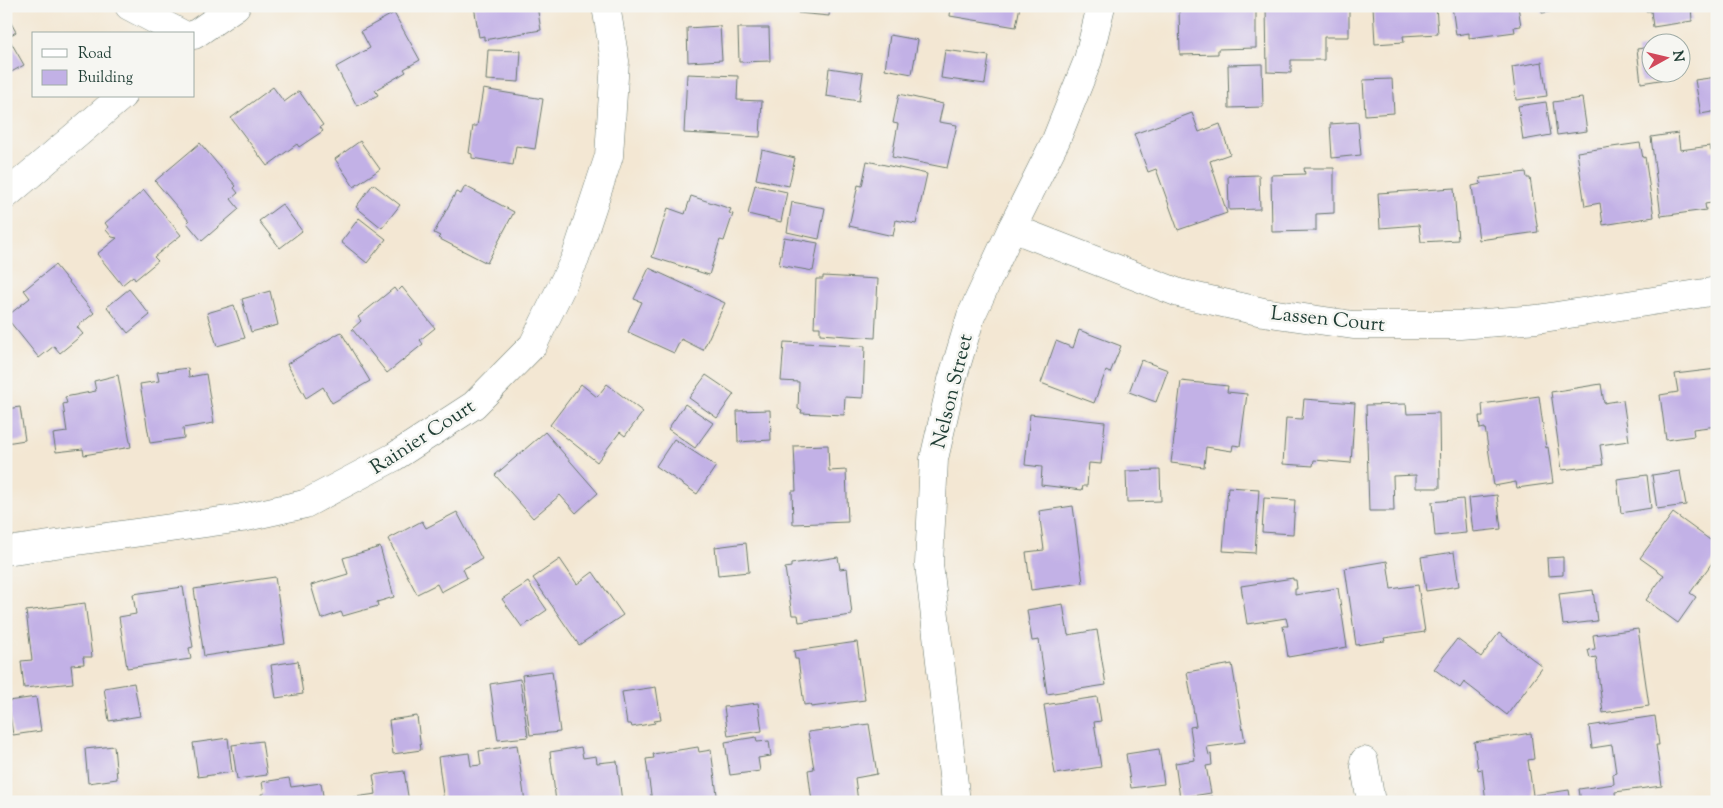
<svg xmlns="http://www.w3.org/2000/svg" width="1723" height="808" font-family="'Sorts Mill Goudy',serif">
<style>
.building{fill:#c2b1e6}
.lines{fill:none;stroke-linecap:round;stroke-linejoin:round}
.minor-casing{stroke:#69786c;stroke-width:29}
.minor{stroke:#fff;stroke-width:28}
.labels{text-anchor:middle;stroke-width:5;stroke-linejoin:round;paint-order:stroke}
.street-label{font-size:20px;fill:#1f3d34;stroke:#f6f6f2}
</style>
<rect width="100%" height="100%" fill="#f6f6f2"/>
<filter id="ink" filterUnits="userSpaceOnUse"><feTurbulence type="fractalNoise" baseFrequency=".02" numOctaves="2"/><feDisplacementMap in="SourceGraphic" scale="10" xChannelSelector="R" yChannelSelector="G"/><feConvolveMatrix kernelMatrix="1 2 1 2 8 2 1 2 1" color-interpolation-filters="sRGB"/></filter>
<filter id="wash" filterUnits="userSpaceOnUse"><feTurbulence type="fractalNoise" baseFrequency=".0096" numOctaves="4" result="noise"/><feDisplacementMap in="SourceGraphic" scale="20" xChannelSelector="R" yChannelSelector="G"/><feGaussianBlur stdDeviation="1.12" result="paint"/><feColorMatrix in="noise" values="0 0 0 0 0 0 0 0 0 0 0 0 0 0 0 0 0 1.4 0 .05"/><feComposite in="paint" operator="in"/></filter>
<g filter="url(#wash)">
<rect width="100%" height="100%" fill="#f3e7d3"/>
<g id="blocks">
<g class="building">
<polygon points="474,6 537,6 541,30 484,40 484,36 479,37"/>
<polygon points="660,6 685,6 685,7 661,11"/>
<polygon points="798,6 830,6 829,16 798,13"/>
<polygon points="951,6 1020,6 1016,27 950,16"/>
<polygon points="1204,6 1256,6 1256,48 1218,49 1218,54 1180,55 1179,9 1204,9"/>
<polygon points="1266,6 1349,6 1349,37 1324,37 1324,60 1291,60 1291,73 1267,72"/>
<polygon points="1373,6 1436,6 1438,34 1403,36 1404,42 1375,44"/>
<polygon points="1452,6 1518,6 1521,26 1514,27 1515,32 1469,38 1469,33 1456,35"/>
<polygon points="1541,6 1578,6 1578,7 1542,13"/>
<polygon points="1645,6 1691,6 1692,21 1653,27 1651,11 1646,11"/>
<polygon points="394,13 420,60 404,69 406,72 375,90 378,95 357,106 336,67 370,48 361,31"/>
<polygon points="6,14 16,32 8,37 24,65 6,75"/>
<polygon points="720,26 722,60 688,62 687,28"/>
<polygon points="738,28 769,28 770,61 739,62"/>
<polygon points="890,35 918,40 912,74 885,69"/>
<polygon points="1650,47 1650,72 1671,72 1672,78 1641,83 1637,49"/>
<polygon points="488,50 521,51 519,82 486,80"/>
<polygon points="945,50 989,56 985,84 941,78"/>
<polygon points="1542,62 1547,96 1516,100 1512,67"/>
<polygon points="1262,64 1263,107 1229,108 1228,65"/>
<polygon points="829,68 863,73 859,101 826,96"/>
<polygon points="687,74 738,76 737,100 762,101 760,137 684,133"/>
<polygon points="1717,77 1717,111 1701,114 1695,80"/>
<polygon points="1392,79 1394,113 1365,115 1363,80"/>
<polygon points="273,87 284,102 299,91 323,125 320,127 323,131 299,147 297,144 267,166 231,118"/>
<polygon points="483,89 543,99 535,149 516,146 513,165 472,158 472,154 469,153 473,126 477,126"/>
<polygon points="899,94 943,104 939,122 957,125 947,168 892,157 898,124 893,123"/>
<polygon points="1582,98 1587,131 1557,135 1553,102"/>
<polygon points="1546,102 1551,135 1523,140 1518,106"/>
<polygon points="1192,113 1199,132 1220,124 1230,154 1210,161 1227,213 1178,230 1156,169 1148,172 1134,134"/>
<polygon points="1358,122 1361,155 1332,158 1330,124"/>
<polygon points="1678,133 1680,150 1710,146 1711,151 1717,150 1717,202 1705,204 1706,210 1661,216 1651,137"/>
<polygon points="360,141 380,169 354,187 335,159"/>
<polygon points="200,143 236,186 234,188 238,193 231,199 239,209 202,241 187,223 189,221 155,181"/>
<polygon points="1640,143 1643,158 1645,157 1654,217 1603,225 1600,203 1585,206 1577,152"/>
<polygon points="762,150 795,158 789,186 756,179"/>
<polygon points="867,161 927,174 916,224 896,220 893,236 849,226 858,185 862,186"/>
<polygon points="1304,168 1334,168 1334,213 1316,214 1316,231 1272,232 1271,175 1305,174"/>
<polygon points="1526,172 1527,178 1530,178 1538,232 1479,240 1472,186 1481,184 1480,178"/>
<polygon points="1259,175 1260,209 1229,210 1228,176"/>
<polygon points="373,184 400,205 382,228 356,207"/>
<polygon points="755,185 787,192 781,222 748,214"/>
<polygon points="465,186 514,212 487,263 438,238 440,236 434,233 456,192 461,194"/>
<polygon points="1454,188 1458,240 1421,242 1419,225 1380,228 1378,193"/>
<polygon points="144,190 181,235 154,257 158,261 135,280 133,276 122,285 97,254 117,238 112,237 106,230 108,227 105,223"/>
<polygon points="691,196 731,209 729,213 733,214 724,241 720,240 709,275 652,257 668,208 685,214"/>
<polygon points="792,202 825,208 819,239 787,232"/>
<polygon points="282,204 302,231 280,248 259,221"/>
<polygon points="359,218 386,239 367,263 341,242"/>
<polygon points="784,237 818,243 813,271 779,265"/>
<polygon points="55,265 94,313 77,327 83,334 60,353 54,346 39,358 6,317 30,298 24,290"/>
<polygon points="649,268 725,303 703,350 681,339 674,353 628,332 642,302 634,299"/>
<polygon points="823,276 878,279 875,338 820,334 820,327 814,327 816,279 823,279"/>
<polygon points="402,287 435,328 420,340 423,344 387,373 352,329 361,321 358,317 394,288 397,292"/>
<polygon points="129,289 150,315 128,333 107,307"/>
<polygon points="270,291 278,325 251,332 242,299"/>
<polygon points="234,305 245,338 217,346 207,313"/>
<polygon points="1079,330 1121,346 1110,373 1106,371 1094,403 1041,383 1056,341 1073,348"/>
<polygon points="341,332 370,381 332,403 323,387 306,398 287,364"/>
<polygon points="784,342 865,346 863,398 845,397 844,415 801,413 802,410 798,409 799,382 781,381"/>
<polygon points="1141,360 1168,370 1156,402 1129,392"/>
<polygon points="188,368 189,377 206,374 214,423 183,428 184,438 150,443 140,384 159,381 157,372"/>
<polygon points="1717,369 1717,426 1693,429 1694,436 1666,440 1660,395 1678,392 1675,374"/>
<polygon points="118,375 131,447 84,455 83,449 56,452 53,434 67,432 63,404 67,403 65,397 96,391 94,381"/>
<polygon points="706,375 734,394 717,418 689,398"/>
<polygon points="1181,381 1228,386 1227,392 1247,394 1240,446 1233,445 1232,451 1206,447 1204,467 1171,463"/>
<polygon points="581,384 597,397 607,384 643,412 625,436 620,432 597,462 550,425"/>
<polygon points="1601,384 1604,403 1623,400 1629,441 1600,445 1603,465 1562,470 1551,392"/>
<polygon points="1539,396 1546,448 1548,447 1553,483 1517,488 1516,482 1494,486 1485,428 1480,429 1479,416 1483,416 1482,404"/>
<polygon points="1304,399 1355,403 1351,463 1314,460 1313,466 1283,464 1286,418 1302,419"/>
<polygon points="685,404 713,423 695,448 668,429"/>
<polygon points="1406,404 1407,414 1439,413 1440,488 1416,488 1416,475 1393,476 1394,511 1369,511 1366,405"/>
<polygon points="20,407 25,440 6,443 6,409"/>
<polygon points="770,410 771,440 738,442 737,411"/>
<polygon points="1030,414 1105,422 1101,464 1089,463 1087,486 1083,486 1082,490 1041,485 1042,467 1025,465"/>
<polygon points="545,432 598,493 576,513 560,495 533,518 495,475"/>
<polygon points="674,439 716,466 697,494 656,466"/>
<polygon points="828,445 829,471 846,470 848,522 793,524 792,491 796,491 794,446"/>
<polygon points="1160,470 1161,501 1127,502 1126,471"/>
<polygon points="1680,471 1686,505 1657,509 1652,475"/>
<polygon points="1647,475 1651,508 1621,513 1617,479"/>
<polygon points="1228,487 1259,489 1255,553 1223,551"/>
<polygon points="1497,495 1501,529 1473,532 1469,498"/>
<polygon points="1264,498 1295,500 1293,534 1262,532"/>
<polygon points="1463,499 1466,533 1435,536 1432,502"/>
<polygon points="1073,506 1083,583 1031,590 1026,552 1044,550 1039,511"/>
<polygon points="457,512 482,559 463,569 467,578 441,592 437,584 417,594 388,539 422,521 426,528"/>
<polygon points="1673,513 1717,545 1717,556 1690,593 1696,597 1678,623 1646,600 1664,575 1640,558"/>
<polygon points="746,543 749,572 718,575 715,547"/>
<polygon points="380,547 394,597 377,602 378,606 343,616 341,612 321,619 311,585 348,574 343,558"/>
<polygon points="1454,552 1459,586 1426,591 1421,557"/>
<polygon points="838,557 840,569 847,568 852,615 799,622 798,615 792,615 785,568 791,567 791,564"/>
<polygon points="1563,557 1563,575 1548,576 1547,558"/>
<polygon points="560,559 577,584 593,572 623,615 579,645 533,578"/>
<polygon points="1387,561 1391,589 1418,585 1425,632 1384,638 1385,641 1356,645 1345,568"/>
<polygon points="275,577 285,644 204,656 194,589"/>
<polygon points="1293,578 1293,580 1296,580 1297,589 1295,589 1295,595 1338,588 1347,647 1288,657 1283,626 1288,626 1286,618 1247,624 1241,586"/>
<polygon points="528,582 547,610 522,627 502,599"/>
<polygon points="183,587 193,647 189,648 191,659 127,668 119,617 136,614 133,594"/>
<polygon points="1593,590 1597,621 1563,625 1559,594"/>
<polygon points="85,603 92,657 83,657 84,664 71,665 73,683 24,688 21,661 32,660 26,611"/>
<polygon points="1063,604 1068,635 1097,630 1106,685 1047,694 1039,640 1032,641 1027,610"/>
<polygon points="1638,629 1649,706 1603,713 1596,657 1590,658 1588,650 1595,649 1593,635"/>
<polygon points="1499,633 1543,667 1507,715 1464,682 1460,688 1434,669 1457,639 1481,657"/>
<polygon points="857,642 865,700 811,707 810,704 804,705 798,659 795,659 794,651"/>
<polygon points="298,661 303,694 276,698 271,665"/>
<polygon points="1232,664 1245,742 1207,747 1209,755 1211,754 1212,765 1206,766 1211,793 1180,798 1175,763 1195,760 1190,727 1196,726 1187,672"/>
<polygon points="552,671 560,732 530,735 522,675"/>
<polygon points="520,679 528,737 498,740 490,684"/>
<polygon points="134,683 140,716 109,721 104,688"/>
<polygon points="656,687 661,720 654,721 655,723 632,727 631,724 627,724 622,692"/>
<polygon points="36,697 41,731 13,735 8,701"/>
<polygon points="1097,697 1101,721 1094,722 1101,767 1055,774 1044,705"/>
<polygon points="758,703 762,731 728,736 724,707"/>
<polygon points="417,716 421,750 393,754 389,720"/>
<polygon points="1655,716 1659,745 1656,745 1662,786 1615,792 1616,802 1581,802 1579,789 1614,784 1613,774 1616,773 1612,745 1592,748 1589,726"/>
<polygon points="869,724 877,774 855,778 858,802 812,802 808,770 814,769 808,732"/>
<polygon points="1531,733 1534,759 1528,760 1534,802 1486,802 1482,769 1478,770 1474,742"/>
<polygon points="756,737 757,742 769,741 771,756 758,758 760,771 730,775 725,742"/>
<polygon points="228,738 232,772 198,777 193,743"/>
<polygon points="262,741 267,775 237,779 232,745"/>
<polygon points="517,745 525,802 444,802 438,757 469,753 471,766 481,765 479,751"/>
<polygon points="114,746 117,779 88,783 85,749"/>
<polygon points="581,747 583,758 596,756 597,763 617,761 622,802 556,802 550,752"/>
<polygon points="698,747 699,752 711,750 718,802 652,802 646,759 654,758 653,754"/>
<polygon points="1159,749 1164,784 1131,788 1126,754"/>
<polygon points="404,771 409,802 343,802 342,799 376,794 373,775"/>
<polygon points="289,778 291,787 321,783 324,802 262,802 261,794 264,794 262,782"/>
<polygon points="1569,790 1571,802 1536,802 1535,795"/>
<polygon points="1212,796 1213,802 1181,802 1181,801"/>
</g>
</g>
</g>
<g filter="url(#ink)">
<use href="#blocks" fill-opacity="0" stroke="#69786c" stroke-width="1"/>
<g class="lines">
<defs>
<g id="minor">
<polyline points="129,6 182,34"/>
<polyline points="194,35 236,6"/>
<polyline points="6,195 122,96"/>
<polyline points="1012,228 1179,293 1263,312 1353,325 1460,325 1537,319 1717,291"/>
<polyline points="6,551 242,518 305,504 394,457 474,405 533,345 575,259 609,156 615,61 606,6"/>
<polyline points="1364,761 1371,802"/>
<polyline points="956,802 929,564 934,459 952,380 971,316 1012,228 1056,140 1088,60 1101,6"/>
</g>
</defs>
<use href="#minor" class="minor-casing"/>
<use href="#minor" class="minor"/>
</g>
</g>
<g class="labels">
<g class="street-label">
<text transform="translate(1328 318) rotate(6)" y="7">Lassen Court</text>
<text transform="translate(951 391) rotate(-76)" y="7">Nelson Street</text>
<text transform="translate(422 436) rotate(-33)" y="7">Rainier Court</text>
</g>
</g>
<rect width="1723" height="808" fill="none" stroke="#f6f6f2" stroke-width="25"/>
<rect x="32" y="32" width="162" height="65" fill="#f6f6f2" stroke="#a0aca6"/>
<rect x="42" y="49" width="25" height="8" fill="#ffffff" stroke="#a0aca6"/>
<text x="78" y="58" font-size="15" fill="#1f3d34">Road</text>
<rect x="42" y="70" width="25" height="15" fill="#c2b1e6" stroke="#a0aca6"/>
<text x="78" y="82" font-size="15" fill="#1f3d34">Building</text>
<g transform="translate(1666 58) rotate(82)"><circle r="24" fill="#f6f6f2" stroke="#a0aca6"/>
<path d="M0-4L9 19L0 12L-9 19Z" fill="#d1495b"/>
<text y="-8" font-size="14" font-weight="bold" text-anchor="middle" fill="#1f3d34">N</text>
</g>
</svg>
